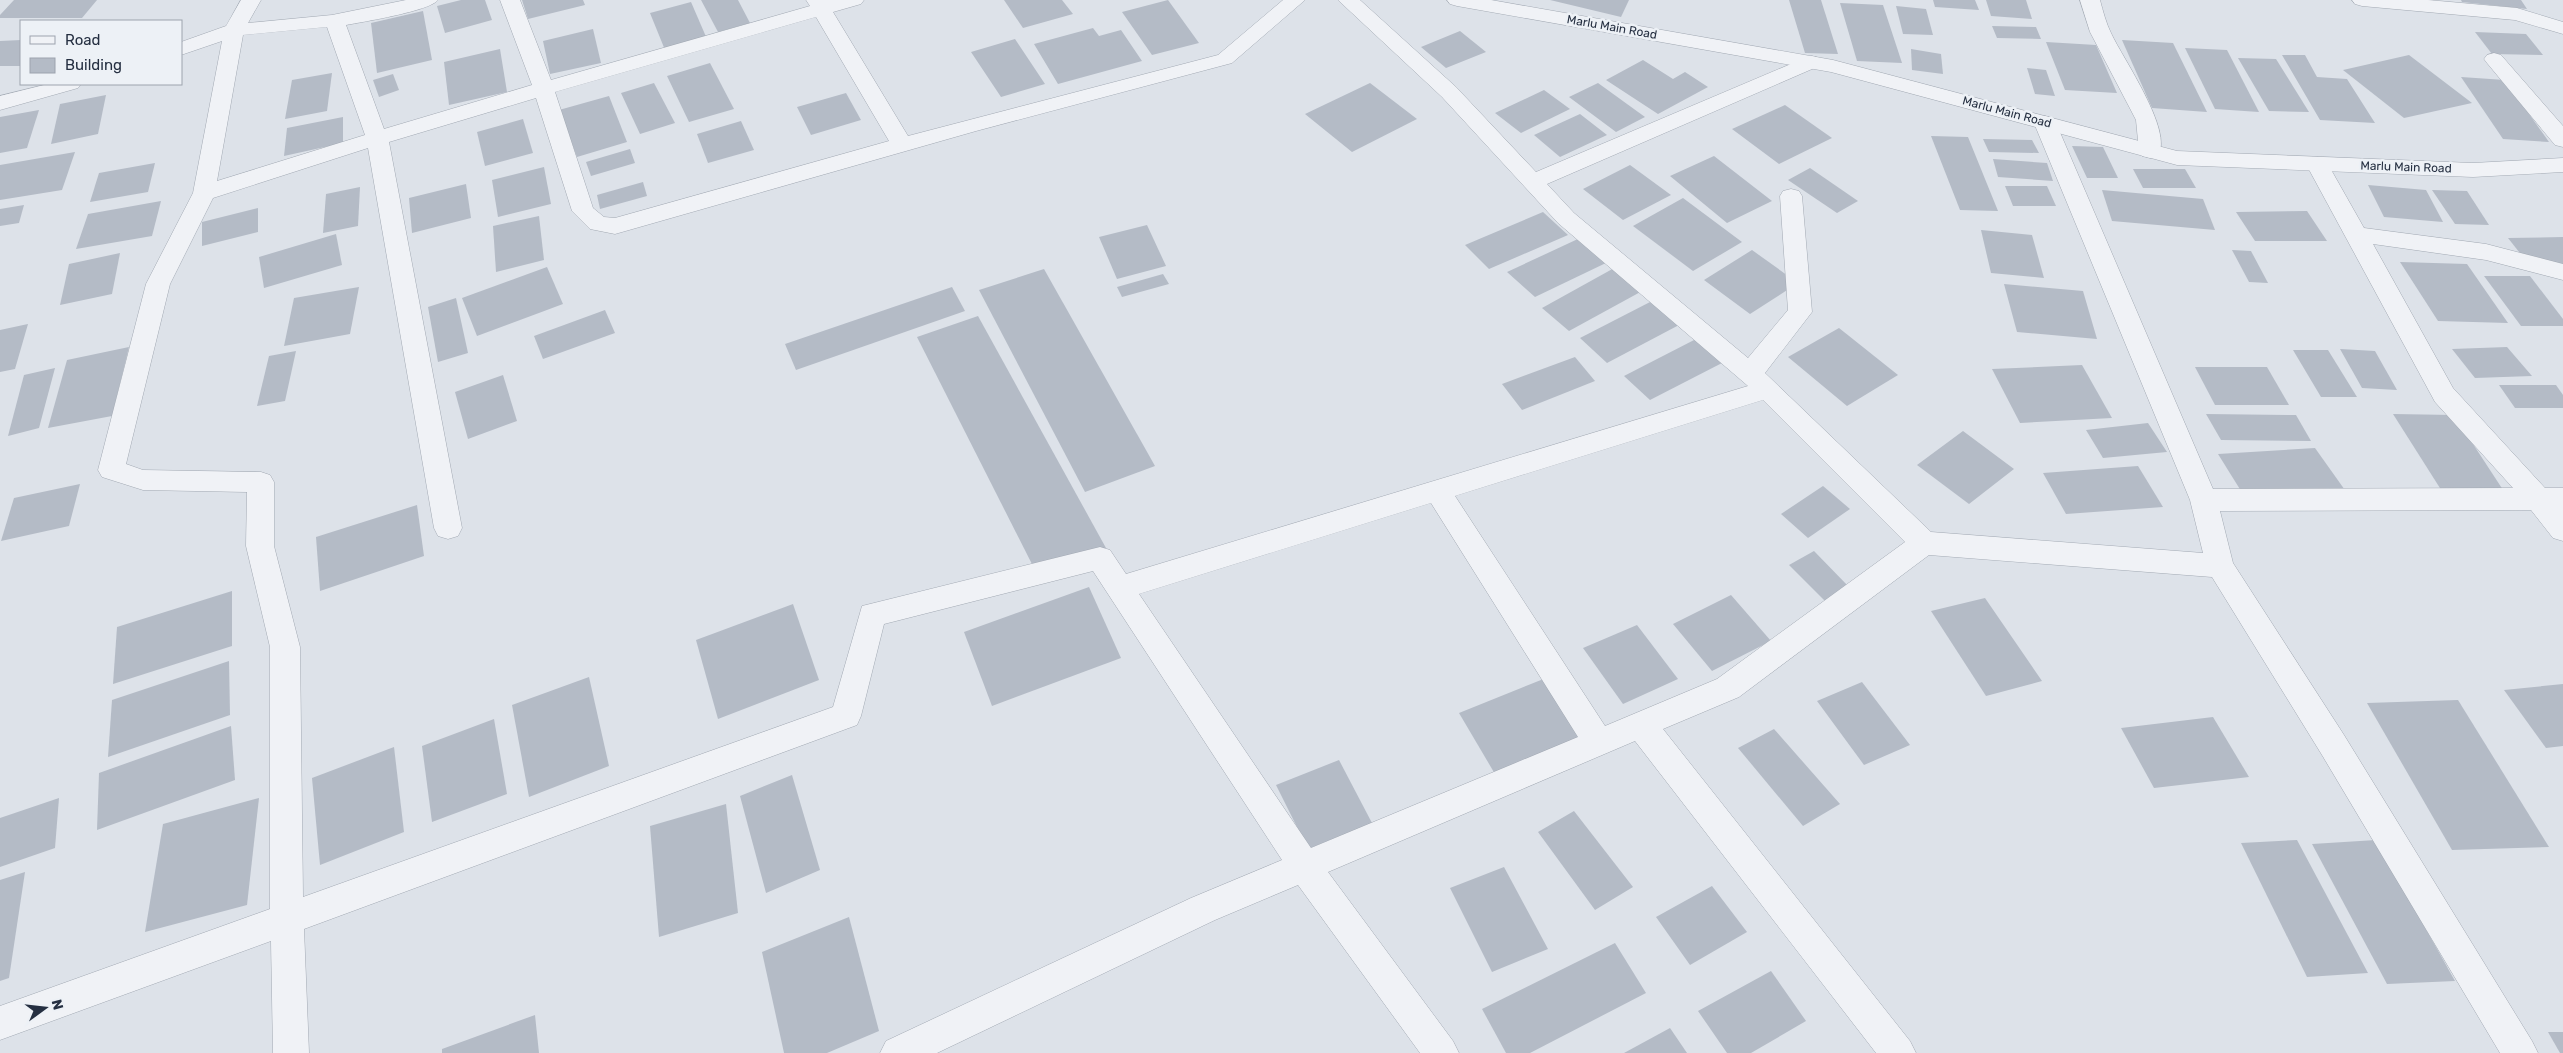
<svg xmlns="http://www.w3.org/2000/svg" width="2563" height="1053" font-family="Rubik,sans-serif">
<style>
.building{fill:#b4bbc6}
.lines{fill:none;stroke-linecap:round;stroke-linejoin:round}
.minor-casing{stroke:#a2a9b3;stroke-width:1}
.tertiary-casing{stroke:#a2a9b3;stroke-width:1}
.minor{fill:#f0f2f6;fill-rule:evenodd}
.tertiary{fill:#f0f2f6;fill-rule:evenodd}
.labels{text-anchor:middle;stroke-width:5;stroke-linejoin:round;paint-order:stroke}
.far-street-label{font-size:12px;fill:#252f41;stroke:#edf1f6}
</style>
<rect width="100%" height="100%" fill="#dde2e9"/>
<g class="building">
<polygon points="14,0 97,0 82,18 0,18 0,15"/>
<polygon points="461,0 485,0 492,20 445,33 437,6"/>
<polygon points="522,0 583,0 585,5 528,19"/>
<polygon points="701,0 738,0 750,23 718,32"/>
<polygon points="1004,0 1062,0 1073,14 1023,28"/>
<polygon points="1168,0 1199,43 1152,55 1122,12"/>
<polygon points="1550,0 1629,0 1621,17"/>
<polygon points="1789,0 1821,0 1838,54 1805,53"/>
<polygon points="1933,0 1975,0 1979,10 1935,7"/>
<polygon points="1986,0 2026,0 2032,19 1991,16"/>
<polygon points="2461,0 2521,0 2527,9 2462,2"/>
<polygon points="691,2 707,39 665,50 650,13"/>
<polygon points="1840,3 1883,5 1902,63 1857,61"/>
<polygon points="1896,6 1926,9 1933,35 1903,34"/>
<polygon points="423,11 432,60 377,73 371,23"/>
<polygon points="1992,26 2036,27 2041,39 1997,38"/>
<polygon points="1093,28 1099,36 1121,30 1142,61 1058,84 1034,44"/>
<polygon points="593,29 601,63 550,74 543,41"/>
<polygon points="1460,31 1486,52 1446,68 1421,47"/>
<polygon points="2475,32 2526,34 2543,55 2492,54"/>
<polygon points="1015,39 1045,84 1001,97 971,52"/>
<polygon points="21,40 21,66 0,66 0,41"/>
<polygon points="2122,40 2173,43 2207,112 2152,108"/>
<polygon points="2046,42 2096,45 2117,93 2065,90"/>
<polygon points="2185,48 2227,50 2259,112 2215,109"/>
<polygon points="500,49 507,92 449,105 444,62"/>
<polygon points="1911,49 1941,54 1943,74 1912,70"/>
<polygon points="2282,55 2305,55 2317,77 2347,79 2375,123 2320,120"/>
<polygon points="2409,55 2472,103 2404,118 2343,70"/>
<polygon points="2238,58 2276,59 2309,112 2269,111"/>
<polygon points="1643,60 1673,79 1685,72 1708,87 1658,114 1606,80"/>
<polygon points="710,63 734,109 689,122 667,76"/>
<polygon points="2027,68 2046,70 2055,96 2035,94"/>
<polygon points="332,73 327,111 285,119 292,80"/>
<polygon points="393,74 399,90 379,97 373,80"/>
<polygon points="2461,77 2505,80 2549,142 2503,139"/>
<polygon points="654,83 675,123 640,134 621,93"/>
<polygon points="1370,83 1417,119 1352,152 1305,114"/>
<polygon points="1598,83 1645,117 1616,132 1569,97"/>
<polygon points="1544,90 1570,109 1521,133 1495,113"/>
<polygon points="846,93 861,120 811,135 797,107"/>
<polygon points="106,95 98,134 51,144 60,104"/>
<polygon points="609,96 627,142 577,157 559,110"/>
<polygon points="1785,105 1832,138 1779,164 1732,129"/>
<polygon points="39,110 27,148 0,153 0,117"/>
<polygon points="1580,114 1607,135 1560,157 1534,135"/>
<polygon points="343,117 343,143 284,156 287,128"/>
<polygon points="523,119 533,153 485,166 477,132"/>
<polygon points="741,121 754,150 708,163 697,134"/>
<polygon points="1931,136 1968,137 1998,211 1960,210"/>
<polygon points="1983,139 2032,140 2039,153 1989,152"/>
<polygon points="2072,146 2103,147 2118,178 2087,178"/>
<polygon points="630,149 635,163 591,176 586,162"/>
<polygon points="75,152 62,190 0,200 0,165"/>
<polygon points="1714,156 1772,201 1727,223 1670,176"/>
<polygon points="1993,159 2047,163 2053,181 1998,177"/>
<polygon points="155,163 148,192 90,202 99,173"/>
<polygon points="1630,165 1671,195 1623,220 1583,189"/>
<polygon points="544,167 551,204 498,217 492,180"/>
<polygon points="1810,168 1858,201 1837,213 1788,180"/>
<polygon points="2133,169 2185,169 2196,188 2143,188"/>
<polygon points="643,182 647,196 600,209 597,195"/>
<polygon points="466,184 471,218 412,233 409,198"/>
<polygon points="2368,185 2426,190 2443,222 2384,217"/>
<polygon points="2005,186 2047,186 2056,206 2013,206"/>
<polygon points="360,187 358,226 323,233 326,194"/>
<polygon points="2102,190 2203,199 2215,230 2112,221"/>
<polygon points="2432,190 2467,191 2489,225 2455,224"/>
<polygon points="1683,198 1742,242 1693,271 1633,226"/>
<polygon points="161,201 152,236 76,249 88,214"/>
<polygon points="24,205 19,223 0,226 0,209"/>
<polygon points="258,208 258,232 202,246 202,222"/>
<polygon points="2307,211 2327,241 2255,241 2236,212"/>
<polygon points="1543,212 1568,235 1489,269 1465,245"/>
<polygon points="539,216 544,260 496,272 493,226"/>
<polygon points="1147,225 1166,266 1117,279 1099,237"/>
<polygon points="1981,230 2032,235 2044,278 1991,273"/>
<polygon points="336,234 342,265 264,288 259,257"/>
<polygon points="2563,237 2563,271 2534,271 2508,238"/>
<polygon points="1580,238 1608,262 1535,297 1507,272"/>
<polygon points="1752,250 1798,283 1750,314 1704,280"/>
<polygon points="2232,250 2251,251 2268,283 2249,282"/>
<polygon points="120,253 112,294 60,305 69,264"/>
<polygon points="2400,262 2467,264 2508,323 2438,321"/>
<polygon points="547,267 563,304 477,336 462,298"/>
<polygon points="1616,267 1644,290 1569,331 1542,308"/>
<polygon points="1044,269 1155,466 1085,492 979,290"/>
<polygon points="1163,274 1169,284 1122,297 1117,287"/>
<polygon points="2484,276 2530,276 2563,319 2563,326 2521,326"/>
<polygon points="2004,284 2083,291 2097,339 2017,332"/>
<polygon points="359,287 350,334 284,346 294,298"/>
<polygon points="952,287 965,311 796,370 785,344"/>
<polygon points="456,298 468,353 438,362 428,307"/>
<polygon points="1652,301 1679,325 1607,363 1580,338"/>
<polygon points="605,310 615,333 543,359 534,336"/>
<polygon points="978,316 1106,548 1038,576 917,337"/>
<polygon points="28,324 15,369 0,372 0,330"/>
<polygon points="1839,328 1898,375 1847,406 1788,357"/>
<polygon points="1696,339 1722,363 1650,400 1624,376"/>
<polygon points="129,347 112,416 48,428 67,360"/>
<polygon points="2507,347 2532,376 2475,378 2452,349"/>
<polygon points="2340,349 2375,351 2397,390 2362,388"/>
<polygon points="2293,350 2328,350 2357,397 2321,397"/>
<polygon points="296,351 285,401 257,406 269,356"/>
<polygon points="1575,357 1595,381 1522,410 1502,384"/>
<polygon points="2082,365 2112,418 2020,423 1992,369"/>
<polygon points="2195,367 2267,367 2289,405 2215,405"/>
<polygon points="55,368 39,428 8,436 24,375"/>
<polygon points="503,375 517,421 468,439 455,392"/>
<polygon points="2499,385 2556,385 2563,395 2563,408 2515,408"/>
<polygon points="2206,414 2296,415 2311,441 2221,440"/>
<polygon points="2393,414 2454,415 2507,496 2445,496"/>
<polygon points="2148,423 2167,452 2103,458 2086,430"/>
<polygon points="1963,431 2014,469 1969,504 1917,465"/>
<polygon points="2315,448 2352,500 2251,507 2218,454"/>
<polygon points="2138,466 2163,507 2066,514 2043,473"/>
<polygon points="80,484 69,526 1,541 14,498"/>
<polygon points="1823,486 1850,509 1808,538 1781,514"/>
<polygon points="417,505 424,556 320,591 316,537"/>
<polygon points="1814,551 1849,587 1825,601 1789,565"/>
<polygon points="1089,587 1121,658 992,706 964,632"/>
<polygon points="232,591 232,646 113,684 117,627"/>
<polygon points="1731,595 1771,641 1712,671 1673,624"/>
<polygon points="1985,598 2042,681 1986,696 1931,611"/>
<polygon points="793,604 819,680 718,719 696,640"/>
<polygon points="1637,625 1678,679 1623,704 1583,648"/>
<polygon points="229,661 230,715 108,757 112,700"/>
<polygon points="589,677 609,766 529,797 512,705"/>
<polygon points="1546,678 1583,738 1495,774 1459,713"/>
<polygon points="1862,682 1910,745 1864,765 1817,701"/>
<polygon points="2563,684 2563,746 2546,748 2504,690"/>
<polygon points="2458,700 2549,847 2452,850 2367,703"/>
<polygon points="2213,717 2249,777 2154,788 2121,728"/>
<polygon points="494,719 507,794 432,822 422,746"/>
<polygon points="231,726 235,780 97,830 99,773"/>
<polygon points="1774,729 1840,804 1803,826 1738,748"/>
<polygon points="394,747 404,832 320,865 312,778"/>
<polygon points="1339,760 1372,823 1308,849 1276,785"/>
<polygon points="792,775 820,870 766,893 740,796"/>
<polygon points="59,798 55,848 0,867 0,818"/>
<polygon points="259,798 247,905 145,932 163,824"/>
<polygon points="726,804 738,913 659,937 650,826"/>
<polygon points="1574,811 1633,887 1595,910 1538,832"/>
<polygon points="2297,840 2368,973 2307,977 2241,843"/>
<polygon points="2376,840 2455,981 2387,984 2312,844"/>
<polygon points="1504,867 1548,949 1492,972 1450,888"/>
<polygon points="25,872 9,978 0,981 0,880"/>
<polygon points="1712,886 1747,932 1690,965 1656,917"/>
<polygon points="849,917 879,1031 827,1053 784,1053 762,952"/>
<polygon points="1615,943 1646,993 1530,1053 1506,1053 1482,1009"/>
<polygon points="1771,971 1806,1021 1751,1053 1727,1053 1698,1011"/>
<polygon points="535,1015 539,1053 442,1053 442,1049"/>
<polygon points="1670,1028 1687,1053 1624,1053"/>
<polygon points="2548,1032 2563,1032 2563,1053 2560,1053"/>
</g>
<g class="lines">
<defs>
<g id="minor">
<path d="M 241,0 L 261,0 L 248,23 L 332,15 L 406,0 L 438,0 C 430,11 362,22 346,25 L 384,129 L 532,85 L 500,0 L 520,0 L 551,80 L 810,6 L 806,0 L 864,0 L 861,4 L 833,12 L 908,136 L 1218,55 L 1283,0 L 1305,0 L 1232,63 L 976,131 L 615,234 L 590,229 L 572,211 L 536,98 L 389,142 L 462,528 L 458,536 L 448,539 L 438,536 L 434,528 L 368,148 L 213,198 L 170,284 L 126,464 L 143,470 L 261,472 L 270,475 L 274,482 L 274,546 L 300,647 L 303,897 L 833,707 L 862,606 L 1100,547 L 1110,550 L 1126,574 L 1748,386 L 1558,223 L 1442,97 L 1338,0 L 1360,0 L 1456,87 L 1536,172 L 1805,58 L 1812,56 L 1819,58 L 1822,62 L 1819,66 L 1547,184 L 1574,213 L 1748,358 L 1788,310 L 1780,196 L 1783,191 L 1791,189 L 1799,191 L 1802,196 L 1812,312 L 1765,373 L 1931,532 L 2203,553 L 2190,500 L 2034,123 L 2037,118 L 2045,116 L 2053,118 L 2056,123 L 2213,489 L 2513,488 L 2435,402 L 2306,164 L 2309,159 L 2317,157 L 2325,159 L 2364,228 L 2486,244 L 2563,264 L 2563,280 L 2486,260 L 2373,244 L 2453,388 L 2545,488 L 2563,488 L 2563,541 L 2553,538 L 2531,510 L 2220,511 L 2233,563 L 2344,735 L 2532,1041 L 2538,1053 L 2500,1053 L 2322,755 L 2212,577 L 1929,555 L 1739,697 L 1663,729 L 1910,1041 L 1916,1053 L 1876,1053 L 1635,741 L 1328,872 L 1453,1041 L 1459,1053 L 1420,1053 L 1298,885 L 1215,920 L 937,1053 L 880,1053 L 886,1041 L 1191,898 L 1282,860 L 1093,571 L 884,624 L 861,716 L 857,725 L 304,929 L 309,1053 L 273,1053 L 271,941 L 0,1040 L 0,1006 L 270,909 L 270,647 L 246,546 L 247,492 L 143,490 L 102,477 L 98,470 L 146,284 L 193,193 L 222,41 L 181,55 L 181,42 L 226,26 ZM 816,17 L 889,141 L 615,218 L 604,217 L 593,208 L 555,92 ZM 327,27 L 365,135 L 217,181 L 243,35 ZM 1763,400 L 1905,542 L 1717,679 L 1605,726 L 1455,496 ZM 1431,503 L 1578,737 L 1311,848 L 1139,594 Z"/>
<path d="M 2080,0 L 2100,0 C 2103,11 2106,23 2111,33 C 2123,59 2174,131 2158,156 L 2150,158 L 2142,156 L 2139,151 L 2136,120 L 2090,32 Z"/>
<polygon points="2352,0 2428,0 2517,8 2563,22 2563,34 2515,20 2362,6 2355,4"/>
<polygon points="2494,53 2501,55 2563,126 2563,147 2555,145 2487,63 2484,59 2487,55"/>
<polygon points="48,84 81,84 78,88 0,110 0,96"/>
</g>
<polygon id="tertiary" points="1447,0 1491,0 1833,60 2177,151 2473,163 2563,158 2563,172 2473,177 2177,165 1831,72 1457,6 1450,4"/>
</defs>
<use href="#minor" class="minor-casing"/>
<use href="#tertiary" class="tertiary-casing"/>
<use href="#minor" class="minor"/>
<use href="#tertiary" class="tertiary"/>
</g>
<g class="labels">
<g class="far-street-label">
<text transform="translate(1612 27) rotate(10)" y="4">Marlu Main Road</text>
<text transform="translate(2007 112) rotate(15)" y="4">Marlu Main Road</text>
<text transform="translate(2406 167) rotate(2)" y="4">Marlu Main Road</text>
</g>
</g>
<rect x="20" y="20" width="162" height="65" fill="#edf1f6" stroke="#9da3ae"/>
<rect x="30" y="36" width="25" height="8" fill="#f0f2f6" stroke="#9da3ae"/>
<text x="65" y="45" font-size="15" fill="#252f41">Road</text>
<rect x="30" y="58" width="25" height="15" fill="#b4bbc6" stroke="#9da3ae"/>
<text x="65" y="70" font-size="15" fill="#252f41">Building</text>
<g transform="translate(45 1008) rotate(75)" stroke="#edf1f6" stroke-width="4" paint-order="stroke">
<path d="M0-4L9 19L0 12L-9 19Z" fill="#252f41"/>
<text y="-8" font-size="14" font-weight="bold" text-anchor="middle" fill="#252f41">N</text>
</g>
</svg>
